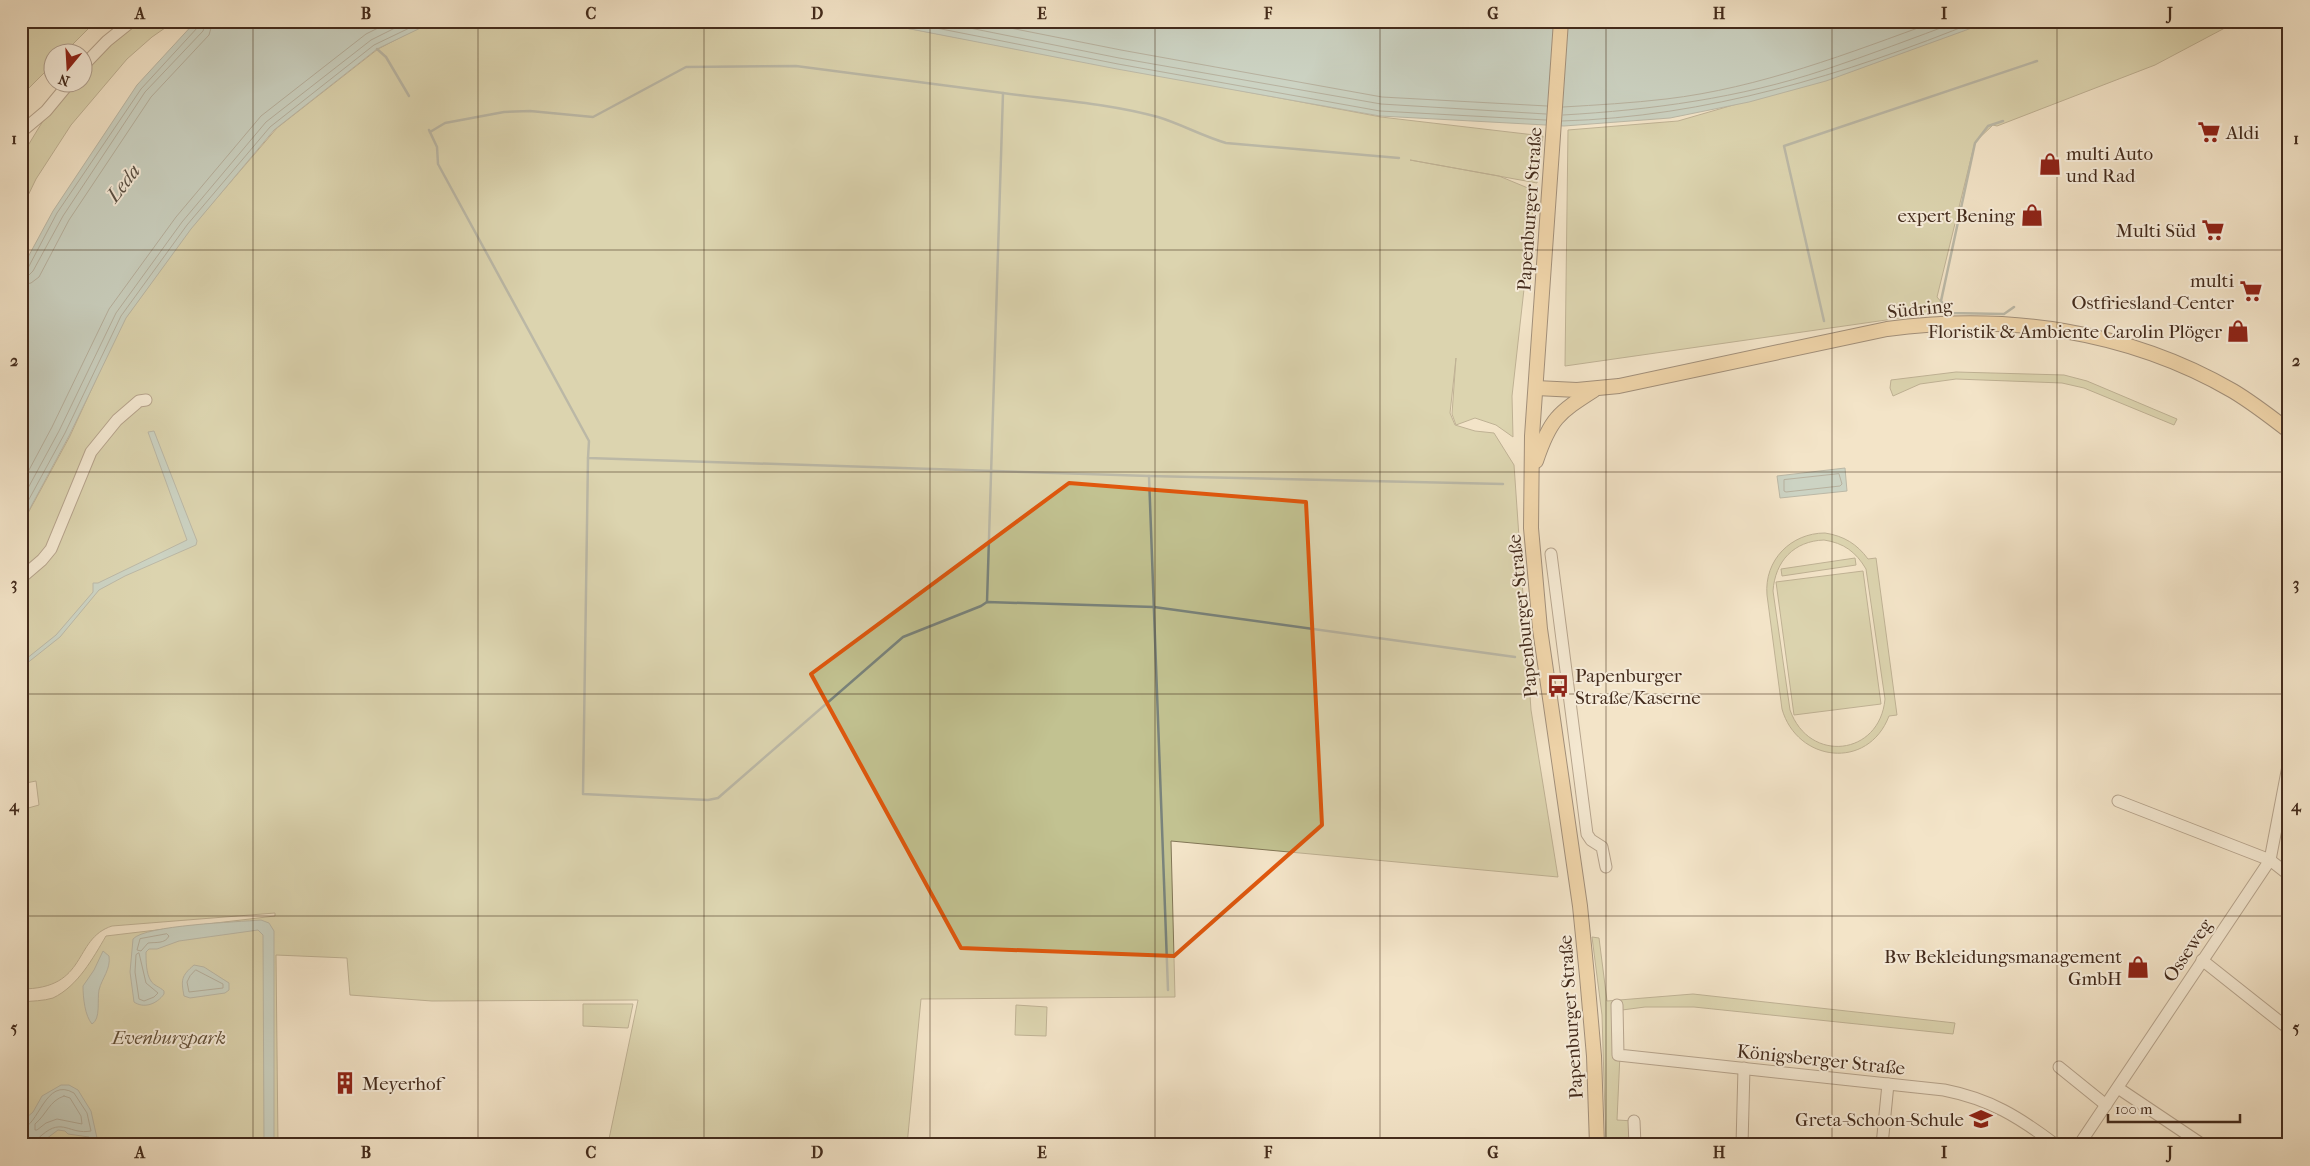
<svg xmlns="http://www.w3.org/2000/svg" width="2310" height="1166" font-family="'IM FELL French Canon',serif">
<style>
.green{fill:#c2c291;stroke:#827656;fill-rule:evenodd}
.water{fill:#9dbebc;stroke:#79837c}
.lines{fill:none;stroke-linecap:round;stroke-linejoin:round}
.shore{stroke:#70746c;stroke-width:1}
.stream{stroke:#79837c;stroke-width:2.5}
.minor-casing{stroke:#6f5947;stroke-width:13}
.major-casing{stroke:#432b1c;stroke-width:16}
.minor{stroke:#f7eddb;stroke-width:11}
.major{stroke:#eac284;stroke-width:14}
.marked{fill:none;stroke:#e0570d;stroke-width:4;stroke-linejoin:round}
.grid{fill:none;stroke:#432b1c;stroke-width:1;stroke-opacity:0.55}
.labels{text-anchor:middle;stroke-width:4;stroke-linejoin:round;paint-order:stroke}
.poi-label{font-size:19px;fill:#432b1c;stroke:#f7eddb;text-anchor:end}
.street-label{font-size:19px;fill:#432b1c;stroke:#f7eddb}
.park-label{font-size:19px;font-style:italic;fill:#635139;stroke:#f7eddb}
.water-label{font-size:20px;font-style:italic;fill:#5a5044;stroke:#f7eddb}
.neatline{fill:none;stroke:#432b1c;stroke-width:2}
.grid-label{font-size:16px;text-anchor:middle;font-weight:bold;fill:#432b1c}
</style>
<rect width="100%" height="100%" fill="#f3e4c8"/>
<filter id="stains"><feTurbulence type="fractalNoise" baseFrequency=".004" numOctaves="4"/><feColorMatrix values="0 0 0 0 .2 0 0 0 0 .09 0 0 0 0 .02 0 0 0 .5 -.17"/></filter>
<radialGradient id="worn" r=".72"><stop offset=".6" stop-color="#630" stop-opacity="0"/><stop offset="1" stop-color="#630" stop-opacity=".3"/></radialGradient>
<g class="green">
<polygon points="21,21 96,21 65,52 52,52 52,65 21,96"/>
<path d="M 139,21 L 175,21 L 152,37 L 127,59 L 71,125 L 36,179 L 21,210 L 21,157 L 49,111 L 74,83 L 82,82 L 83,73 C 100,53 119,37 139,21 Z"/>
<path d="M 432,21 L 869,21 L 1381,117 L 1543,136 L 1537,183 L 1410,160 L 1499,176 L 1535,191 L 1512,396 L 1513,437 L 1496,425 L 1475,418 L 1456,425 L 1452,414 L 1456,358 L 1450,413 L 1455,425 L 1475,431 L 1494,433 L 1514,465 L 1531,710 L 1558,877 L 1171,841 L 1175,997 L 921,999 L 907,1145 L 650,1145 L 609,1139 L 638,1000 L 432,1001 L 350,995 L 347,958 L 276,955 L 278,1145 L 21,1145 L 21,1002 C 31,1001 44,1001 53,998 C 78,986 93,958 106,936 L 275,916 L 275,913 L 112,926 C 72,939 89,989 21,989 L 21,810 L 39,805 L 36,781 L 21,784 L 21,526 L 70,436 L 122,323 L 191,228 L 277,128 L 378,49 Z"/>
<polygon points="1981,21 2238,21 2155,65 1997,126 1993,125 1975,142 1937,297 1949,311 1565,366 1568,130 1678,121 1799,86"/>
<polygon points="1956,372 2064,375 2087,381 2177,419 2174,425 2084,388 2062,383 1956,379 1920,384 1893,396 1890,388 1891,380"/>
<path d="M 1825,533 C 1844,536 1857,544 1868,559 L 1876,558 L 1897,715 L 1889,716 C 1868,771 1797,762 1782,709 L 1767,595 C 1764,560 1791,533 1825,533 ZM 1824,540 C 1844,543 1856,552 1866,569 L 1885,699 C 1880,756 1809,764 1790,710 L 1773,591 C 1775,561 1794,541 1824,540 Z"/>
<polygon points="1855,558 1856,565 1782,576 1781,569"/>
<polygon points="1863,571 1881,704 1794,715 1776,582"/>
<polygon points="1592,937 1599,938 1607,1001 1693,994 1955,1023 1953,1034 1694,1007 1645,1007 1622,1010 1617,1120 1634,1121 1634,1145 1606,1145 1602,1015"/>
<polygon points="583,1004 633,1004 628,1028 583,1026"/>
<polygon points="1016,1005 1047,1007 1046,1036 1015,1035"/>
</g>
<g class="water">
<polygon points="196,21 435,21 377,49 274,130 191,229 126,318 69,436 21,525 21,270 53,211 137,85"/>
<polygon points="869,21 1991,21 1826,81 1749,102 1670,118 1564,126 1380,116 1117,69"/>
<polygon points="154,431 197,541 196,545 125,576 99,590 60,637 21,668 21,663 56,635 93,592 93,583 98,583 187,540 148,432"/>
<polygon points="1845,468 1847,491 1780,498 1777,476"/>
<path d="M 261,920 L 269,923 L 274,931 L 274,1145 L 264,1145 L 263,935 L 258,930 L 251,931 L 179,941 L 157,949 L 149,949 L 146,952 C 146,960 146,974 151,981 C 153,985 160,987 164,991 L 164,994 C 157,1004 144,1009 134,1002 L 130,972 L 133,939 C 145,925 238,922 261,920 Z"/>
<path d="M 103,951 L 109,956 C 111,969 102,978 99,990 C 97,1000 101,1019 92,1024 C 85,1016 83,998 83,986 L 94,970 Z"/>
<path d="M 194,965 L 204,967 L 229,983 L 229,990 L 225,993 L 190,998 L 184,996 C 181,980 181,976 194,965 Z"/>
<polygon points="61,1085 69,1085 78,1090 91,1111 97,1138 103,1145 93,1145 89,1137 68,1134 65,1131 58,1130 38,1145 24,1145 23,1126 26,1118 33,1112 42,1096"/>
</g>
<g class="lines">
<g class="shore">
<polyline points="901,21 1118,64 1380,111 1546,120"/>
<polyline points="935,21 1119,58 1381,104 1546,114"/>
<polyline points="975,21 1121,50 1382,97 1547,106"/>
<path d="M 1563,107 C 1597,105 1632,103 1666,99 C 1760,88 1849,53 1937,21"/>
<path d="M 1563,115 C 1651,110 1740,98 1824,70 C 1869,55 1914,38 1959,21"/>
<path d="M 1562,121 C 1706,117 1845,75 1977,21"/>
<polyline points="21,271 28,268 57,213 141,89 198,27 200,21"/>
<polyline points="21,277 28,276 33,271 63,216 145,92 203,31 206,21"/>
<polyline points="21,285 31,283 39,277 69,220 151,97 209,35 213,21"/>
<polygon points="1839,474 1842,484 1840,486 1786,492 1784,491 1784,480"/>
<polyline points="21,485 52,427 109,309 176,217 261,116 366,34 392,21"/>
<polyline points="21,501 59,431 116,313 182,222 266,122 371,40 409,21"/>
<polyline points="21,514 65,433 121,316 187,225 270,127 374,45 424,21"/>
<path d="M 167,934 L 169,936 C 165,944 156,942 148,943 L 141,951 L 137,950 L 140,939 Z"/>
<polygon points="139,953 146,983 158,993 154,997 144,1001 139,999 135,972 136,955"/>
<polygon points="196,970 223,984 223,988 189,992 187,982 190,976"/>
<path d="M 64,1096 L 70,1098 L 81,1116 L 82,1124 L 57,1119 L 46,1123 L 37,1130 L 35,1130 L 35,1124 C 47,1114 49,1101 64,1096 Z"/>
<path d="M 21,1129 C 39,1127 45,1076 74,1093 L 87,1113 L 91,1131 C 69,1135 63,1117 42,1135 C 38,1138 36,1140 35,1145"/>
</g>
<g class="stream">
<polyline points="377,49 386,57 409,96"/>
<polyline points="2003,121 1988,126 1975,143 1941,301 1950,313 2004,314 2014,307"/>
<polyline points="429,130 437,147 438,164 589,441 588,458 1149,476 1168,990"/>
<polyline points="430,132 445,123 504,112 530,111 593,117 686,67 796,66 1003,93"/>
<polyline points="1824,321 1784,146 2037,61"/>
<polyline points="588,458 583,794 708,800 718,798 903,637 981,606 987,602 1154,607 1515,657"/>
<polyline points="1149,476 1503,484"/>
<path d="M 987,602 L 1003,93 C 1054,100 1108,103 1158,117 C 1181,124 1202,136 1226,143 L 1399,158"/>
</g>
<defs>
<g id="minor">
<polyline points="82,67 107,41 132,21"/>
<polyline points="21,132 46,111 70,82"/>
<polyline points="1551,554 1587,834 1591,840 1602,847 1606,867"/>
<polyline points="21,578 42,560 51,549 91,452 117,420 139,401 146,400"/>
<polyline points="2118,801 2270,860 2289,875"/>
<polyline points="2202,960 2289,1029"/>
<path d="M 1617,1005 L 1618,1055 L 1944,1090 C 1990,1099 2019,1117 2056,1145"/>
<polyline points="2059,1067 2106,1105"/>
<polyline points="2118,1088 2203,1145"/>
<polyline points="1634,1121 1635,1145"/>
<polyline points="1742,1145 1744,1068"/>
<polyline points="1882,1145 1888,1084"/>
<polyline points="2079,1145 2270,860 2289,761"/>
</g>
<g id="major">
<polyline points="1561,21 1532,436 1531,528 1540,629 1580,906 1587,976 1594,1056 1597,1145"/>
<path d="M 1536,388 L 1577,390 L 1619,386 L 1887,329 C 2005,313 2128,330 2233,391 C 2253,403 2271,417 2289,431"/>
<path d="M 1536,461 C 1550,419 1558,413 1594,390"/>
</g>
</defs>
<use href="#minor" class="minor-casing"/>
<use href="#major" class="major-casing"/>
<use href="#minor" class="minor"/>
<use href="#major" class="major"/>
</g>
<path d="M0 0H2310V1166H0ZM 1069,483 L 1306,502 L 1322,825 L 1174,956 L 961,948 L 811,674 Z" fill="#f3e4c8" fill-opacity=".55" fill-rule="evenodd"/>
<path class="marked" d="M 1069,483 L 1306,502 L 1322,825 L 1174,956 L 961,948 L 811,674 Z"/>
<path class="grid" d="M 253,21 L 253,1145M 478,21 L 478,1145M 704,21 L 704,1145M 930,21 L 930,1145M 1155,21 L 1155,1145M 1380,21 L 1380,1145M 1606,21 L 1606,1145M 1832,21 L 1832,1145M 2057,21 L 2057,1145M 21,250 L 2289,250M 21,472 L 2289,472M 21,694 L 2289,694M 21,916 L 2289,916"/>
<defs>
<symbol id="supermarket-bare" viewBox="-9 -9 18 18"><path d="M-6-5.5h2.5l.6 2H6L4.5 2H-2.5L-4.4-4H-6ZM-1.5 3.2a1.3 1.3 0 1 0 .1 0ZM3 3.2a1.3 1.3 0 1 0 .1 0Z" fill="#8f2418" stroke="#f7eddb" stroke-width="2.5" paint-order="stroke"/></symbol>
<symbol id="shop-bare" viewBox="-9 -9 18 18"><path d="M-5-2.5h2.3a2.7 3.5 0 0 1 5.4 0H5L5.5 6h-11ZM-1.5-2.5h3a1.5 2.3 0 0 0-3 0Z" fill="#8f2418" stroke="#f7eddb" stroke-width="2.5" paint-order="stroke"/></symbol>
<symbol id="bus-bare" viewBox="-9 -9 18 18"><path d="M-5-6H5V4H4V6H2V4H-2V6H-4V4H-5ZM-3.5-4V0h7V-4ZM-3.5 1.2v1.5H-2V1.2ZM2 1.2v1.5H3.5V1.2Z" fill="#8f2418" stroke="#f7eddb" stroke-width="2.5" paint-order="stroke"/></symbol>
<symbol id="building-bare" viewBox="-9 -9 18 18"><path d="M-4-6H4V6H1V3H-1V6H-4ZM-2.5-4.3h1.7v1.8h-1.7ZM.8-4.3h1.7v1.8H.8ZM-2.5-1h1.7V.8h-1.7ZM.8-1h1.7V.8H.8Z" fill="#8f2418" stroke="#f7eddb" stroke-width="2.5" paint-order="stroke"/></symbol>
<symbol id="school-bare" viewBox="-9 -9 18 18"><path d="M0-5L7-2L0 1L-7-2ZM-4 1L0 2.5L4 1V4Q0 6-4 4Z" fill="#8f2418" stroke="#f7eddb" stroke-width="2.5" paint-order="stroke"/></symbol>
</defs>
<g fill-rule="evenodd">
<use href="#supermarket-bare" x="2193" y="116" width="32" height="32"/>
<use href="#shop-bare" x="2034" y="148" width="32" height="32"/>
<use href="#shop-bare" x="2016" y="199" width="32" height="32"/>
<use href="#supermarket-bare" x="2197" y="214" width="32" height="32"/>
<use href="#supermarket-bare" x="2235" y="275" width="32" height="32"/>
<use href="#shop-bare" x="2222" y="315" width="32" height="32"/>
<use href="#bus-bare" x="1542" y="670" width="32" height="32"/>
<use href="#shop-bare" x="2122" y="951" width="32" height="32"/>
<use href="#building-bare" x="329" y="1067" width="32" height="32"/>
<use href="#school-bare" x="1965" y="1103" width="32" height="32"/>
</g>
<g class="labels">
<g class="poi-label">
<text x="2226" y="139" text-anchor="start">Aldi</text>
<text x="2066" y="160" text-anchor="start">multi Auto<tspan x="2066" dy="22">und Rad</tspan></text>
<text x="2015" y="222">expert Bening</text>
<text x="2196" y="237">Multi Süd</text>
<text x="2234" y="287">multi<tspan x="2234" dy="22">Ostfriesland-Center</tspan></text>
<text x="2222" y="338">Floristik &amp; Ambiente Carolin Plöger</text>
<text x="1575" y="682" text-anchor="start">Papenburger<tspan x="1575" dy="22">Straße/Kaserne</tspan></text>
<text x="2122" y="963">Bw Bekleidungsmanagement<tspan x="2122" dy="22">GmbH</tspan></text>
<text x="362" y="1090" text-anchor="start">Meyerhof</text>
<text x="1964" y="1126">Greta-Schoon-Schule</text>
</g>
<g class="street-label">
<text transform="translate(1529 209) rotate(-86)" y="7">Papenburger Straße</text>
<text transform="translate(1920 308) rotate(-6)" y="7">Südring</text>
<text transform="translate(1522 616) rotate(-96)" y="7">Papenburger Straße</text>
<text transform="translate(2187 950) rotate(-56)" y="7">Osseweg</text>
<text transform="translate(1570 1017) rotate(-94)" y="7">Papenburger Straße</text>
<text transform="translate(1821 1059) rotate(6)" y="7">Königsberger Straße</text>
</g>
<g class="park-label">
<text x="169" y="1044">Evenburgpark</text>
</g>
<g class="water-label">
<text transform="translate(123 183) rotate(-52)" y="7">Leda</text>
</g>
</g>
<rect width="2310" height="1166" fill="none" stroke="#f3e4c8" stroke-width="55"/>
<g transform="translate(68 68) rotate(198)"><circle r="24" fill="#f7eddb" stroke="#af9f8f"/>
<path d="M0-4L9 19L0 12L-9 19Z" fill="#8f2418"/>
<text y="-8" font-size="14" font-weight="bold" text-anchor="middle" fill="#432b1c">N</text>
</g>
<path d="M2108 1114v8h132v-8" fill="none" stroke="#432b1c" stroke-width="2.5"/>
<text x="2115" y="1114" font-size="15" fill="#432b1c" stroke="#f7eddb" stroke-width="4" paint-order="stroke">100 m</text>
<rect x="28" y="28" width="2254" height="1110" class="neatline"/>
<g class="grid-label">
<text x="140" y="19">A</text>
<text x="366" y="19">B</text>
<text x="591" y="19">C</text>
<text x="817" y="19">D</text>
<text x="1042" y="19">E</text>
<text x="1268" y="19">F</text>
<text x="1493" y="19">G</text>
<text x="1719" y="19">H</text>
<text x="1944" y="19">I</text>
<text x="2170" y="19">J</text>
<text x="14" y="144">1</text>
<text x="2296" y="144">1</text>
<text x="14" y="366">2</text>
<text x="2296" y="366">2</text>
<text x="14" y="589">3</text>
<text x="2296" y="589">3</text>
<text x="14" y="811">4</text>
<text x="2296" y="811">4</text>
<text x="14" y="1033">5</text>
<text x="2296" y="1033">5</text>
<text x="140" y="1158">A</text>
<text x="366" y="1158">B</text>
<text x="591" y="1158">C</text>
<text x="817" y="1158">D</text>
<text x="1042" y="1158">E</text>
<text x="1268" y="1158">F</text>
<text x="1493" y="1158">G</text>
<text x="1719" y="1158">H</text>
<text x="1944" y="1158">I</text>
<text x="2170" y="1158">J</text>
</g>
<rect width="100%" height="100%" filter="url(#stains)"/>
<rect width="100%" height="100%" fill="url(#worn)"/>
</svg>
